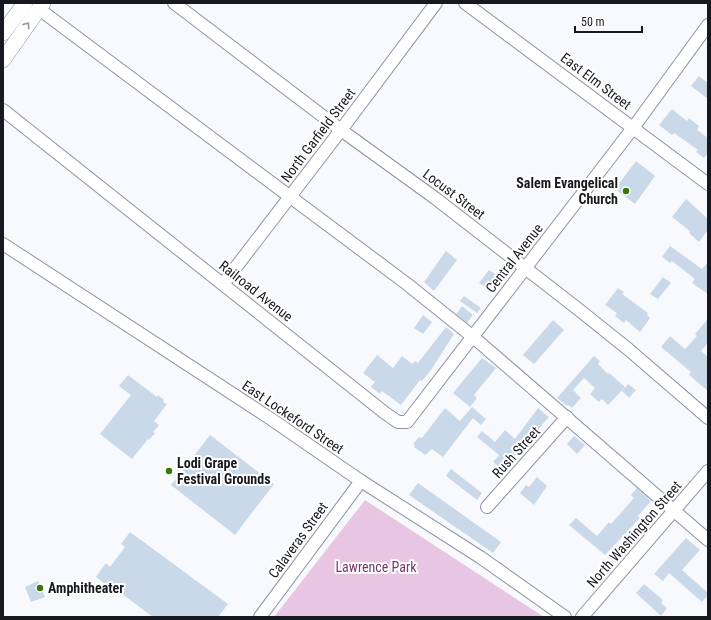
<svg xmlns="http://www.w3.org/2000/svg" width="711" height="620" font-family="'Roboto Condensed',sans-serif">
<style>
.green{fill:#e8c5e2}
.building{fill:#c9d9e9}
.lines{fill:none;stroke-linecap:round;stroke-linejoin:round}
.minor-casing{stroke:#8e92a5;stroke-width:14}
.major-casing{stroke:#8e92a5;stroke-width:16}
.minor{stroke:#fff;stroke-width:12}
.major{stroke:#fff;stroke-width:15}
.oneway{stroke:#97989b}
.poi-dot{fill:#3c760b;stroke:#fff;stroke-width:1.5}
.labels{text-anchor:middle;stroke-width:4;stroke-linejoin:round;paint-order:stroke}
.street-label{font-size:14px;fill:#181920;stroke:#fff}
.poi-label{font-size:14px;font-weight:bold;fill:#181920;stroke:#fff;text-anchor:start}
.park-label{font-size:14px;fill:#74386d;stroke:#fff}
</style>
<rect width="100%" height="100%" fill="#f8f9fd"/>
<polygon class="green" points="365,500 544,617 274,617"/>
<g class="building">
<polygon points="699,76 708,83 708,99 691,86"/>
<polygon points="672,109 687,121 689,118 699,126 697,130 708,138 708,153 704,158 696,152 698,150 674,133 672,135 659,125"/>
<polygon points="636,161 655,176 635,204 615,189"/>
<polygon points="686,199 708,219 708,230 699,242 689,233 690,231 672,217"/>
<polygon points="670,246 702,269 708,262 708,294 692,283 695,279 672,261 670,263 662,257"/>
<polygon points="446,251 457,260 434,291 424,282"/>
<polygon points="489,270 498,276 488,289 479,283"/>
<polygon points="663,277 671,283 658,299 650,294"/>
<polygon points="618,288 624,292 622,294 648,313 647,315 650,318 640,332 626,320 624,323 615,316 617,313 605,305"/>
<polygon points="464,296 481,308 477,313 460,301"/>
<polygon points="462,306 473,315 467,323 456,314"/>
<polygon points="423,315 432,322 423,334 414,328"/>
<polygon points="708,319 708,343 701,351 708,357 708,391 689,375 691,372 661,347 670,336 685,349 697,336 695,334"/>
<polygon points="553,320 564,330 534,364 523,355"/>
<polygon points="446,327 454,334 431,370 422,381 420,380 401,405 382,391 380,394 371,387 375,382 363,373 377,355 393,368 402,356 412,364 415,361 418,363"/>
<polygon points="594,356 600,361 598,364 608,374 609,373 625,387 608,405 602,399 599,402 590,394 595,388 584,378 573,390 581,398 572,408 568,405 567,406 557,398"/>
<polygon points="482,358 496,368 474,395 477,398 470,407 453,393"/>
<polygon points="128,375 157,397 158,395 164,400 163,402 167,404 154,421 159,425 153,432 155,433 149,440 148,439 132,459 100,434 131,395 119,386"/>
<polygon points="628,384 636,390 629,398 622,391"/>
<polygon points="472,407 486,419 481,425 473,418 443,457 432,449 425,455 414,447 415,446 413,444 419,437 422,438 445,408 460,421"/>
<polygon points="538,408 549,417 502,470 493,462 499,455 477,437 482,431 495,442 505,430 515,439"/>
<polygon points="210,435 274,484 235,535 171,485"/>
<polygon points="574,436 585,445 577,454 567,444"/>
<polygon points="451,469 482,493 477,500 446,476"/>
<polygon points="537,477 547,486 534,505 520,493 526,485 529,487"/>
<polygon points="418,483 501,542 493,553 409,495"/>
<polygon points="637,488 651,501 638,516 640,518 605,555 569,525 576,518 597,536 609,522 611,524 634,498 631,495"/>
<polygon points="130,532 228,604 218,617 153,617 106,582 105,584 96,577 106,563 110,567 125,547 121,544"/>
<polygon points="686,538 700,550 682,570 708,593 708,595 702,602 669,573 663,581 654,574"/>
<polygon points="38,581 45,597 31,602 25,587"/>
<polygon points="644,584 663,600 661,603 667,608 661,616 636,593"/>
</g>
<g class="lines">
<defs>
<g id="minor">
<polyline points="174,3 341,130 435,198 578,309 628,349 708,418"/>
<polyline points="465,3 708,184"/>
<polyline points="39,9 407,284 472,336 708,540"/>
<polyline points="3,110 385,413 398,422 407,422 633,128 708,25"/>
<polyline points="3,244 271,419 361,481 480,557 565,617"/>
<polyline points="223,284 341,130 436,3"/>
<polyline points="487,507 567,417"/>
<polyline points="260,617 361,481"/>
<polyline points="582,617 708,471"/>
</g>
<g id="major">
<polyline points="3,33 25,3"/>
<polyline points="3,60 43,3"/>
</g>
</defs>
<use href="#minor" class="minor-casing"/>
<use href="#major" class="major-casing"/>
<use href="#minor" class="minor"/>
<use href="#major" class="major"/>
</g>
<defs><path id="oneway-chevron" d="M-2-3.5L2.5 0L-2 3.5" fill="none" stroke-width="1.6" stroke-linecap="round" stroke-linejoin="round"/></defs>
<use class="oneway" href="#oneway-chevron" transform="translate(27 25) rotate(-54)"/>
<g class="poi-dot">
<circle cx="626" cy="191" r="4"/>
<circle cx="169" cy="471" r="4"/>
<circle cx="40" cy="588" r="4"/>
</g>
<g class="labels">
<g class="street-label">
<text transform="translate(596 81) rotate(37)" y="5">East Elm Street</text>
<text transform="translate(318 135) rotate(-53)" y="5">North Garfield Street</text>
<text transform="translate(454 194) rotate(37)" y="5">Locust Street</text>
<text transform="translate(514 258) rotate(-52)" y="5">Central Avenue</text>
<text transform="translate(256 291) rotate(38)" y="5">Railroad Avenue</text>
<text transform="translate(293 417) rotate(34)" y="5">East Lockeford Street</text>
<text transform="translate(516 452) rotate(-48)" y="5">Rush Street</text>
<text transform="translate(634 534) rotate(-49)" y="5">North Washington Street</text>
<text transform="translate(298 540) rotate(-54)" y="5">Calaveras Street</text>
</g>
<g class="poi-label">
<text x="618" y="188" text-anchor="end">Salem Evangelical<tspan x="618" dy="16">Church</tspan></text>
<text x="177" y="468">Lodi Grape<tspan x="177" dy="16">Festival Grounds</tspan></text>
<text x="48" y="593">Amphitheater</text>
</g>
<g class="park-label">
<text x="376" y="572">Lawrence Park</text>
</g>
</g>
<rect width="711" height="620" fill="none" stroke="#181920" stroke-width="8"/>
<path d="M575 26v6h67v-6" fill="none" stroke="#181920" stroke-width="2"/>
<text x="581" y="26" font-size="12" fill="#181920" stroke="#ffffff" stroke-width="3" paint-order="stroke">50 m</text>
</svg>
